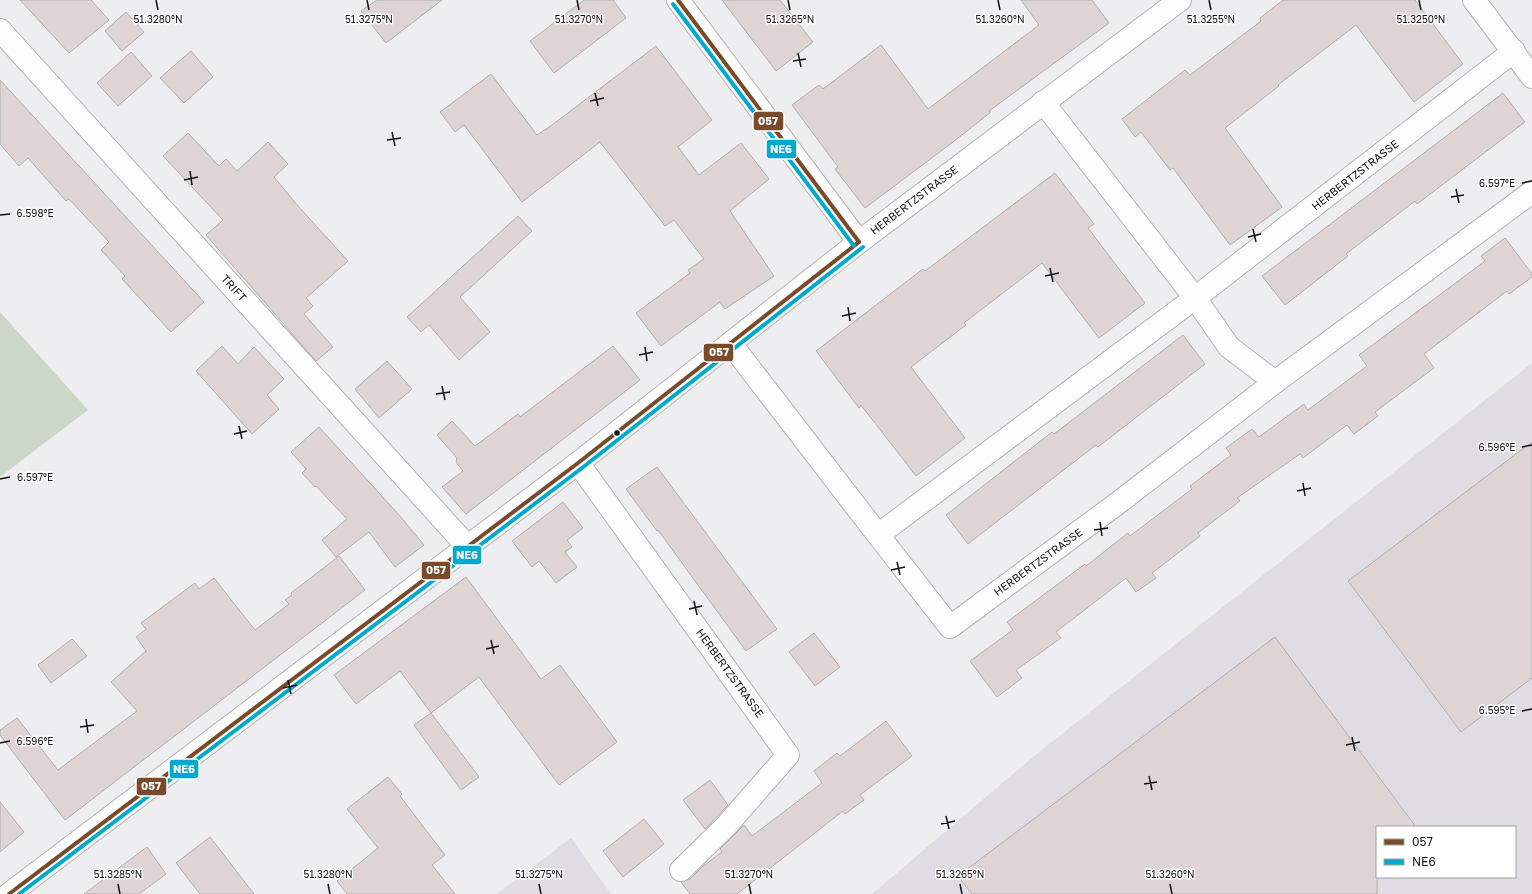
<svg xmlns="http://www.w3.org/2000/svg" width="1532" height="894" font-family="'Golos Text',sans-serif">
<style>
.built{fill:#dfdde3;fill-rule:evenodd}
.green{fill:#ccd7c7}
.building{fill:#dfd4d4;stroke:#b0afb0}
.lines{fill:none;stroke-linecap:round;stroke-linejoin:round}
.minor-casing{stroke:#b4b3b5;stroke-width:24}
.minor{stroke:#fcfcfd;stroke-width:22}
.bus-1-casing{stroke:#fff;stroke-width:7}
.bus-2-casing{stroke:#fff;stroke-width:7}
.bus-1{stroke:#7a4b2a;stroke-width:4}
.bus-2{stroke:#00a9ce;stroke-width:4}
.ticks{fill:none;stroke:#131214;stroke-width:1.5}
.bus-dot{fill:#131214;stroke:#fff;stroke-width:1.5}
.labels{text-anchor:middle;stroke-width:3;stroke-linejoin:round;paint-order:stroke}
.street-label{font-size:11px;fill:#131214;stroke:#fff}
.ticks-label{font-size:10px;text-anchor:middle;fill:#131214;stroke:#fff;stroke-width:3;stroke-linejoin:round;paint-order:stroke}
.line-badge{stroke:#fff;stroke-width:1.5}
.badge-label{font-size:11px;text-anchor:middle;font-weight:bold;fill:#fff}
</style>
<rect width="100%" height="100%" fill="#eeedef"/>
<g class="built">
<path d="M 1532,363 L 1532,894 L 872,894 L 1034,756 ZM 1377,827 L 1515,827 L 1515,877 L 1377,877 Z"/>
<polygon points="571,838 611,894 497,894"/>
</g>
<polygon class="green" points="0,312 88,410 0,477"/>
<g class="building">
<polygon points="20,0 91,0 109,20 69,53"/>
<polygon points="377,0 442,0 386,43 361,11"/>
<polygon points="584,0 613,0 626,18 554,73 530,41"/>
<polygon points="722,0 780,0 813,42 776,71"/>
<polygon points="1021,0 1092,0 1109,23 989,111 991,112 953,142 865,208 835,169 838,167 792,105 819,85 823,89 881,45 928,109 1039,25"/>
<polygon points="1283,0 1415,0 1463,64 1414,102 1356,25 1278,85 1279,86 1225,128 1282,207 1230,245 1173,168 1170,170 1141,132 1135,137 1122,119 1185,70 1190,75 1261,21 1260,18"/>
<polygon points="126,12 144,32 122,51 105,31"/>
<polygon points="656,46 712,120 678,147 699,175 741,143 769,179 730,211 774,276 725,309 720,302 661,346 636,313 690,273 688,270 704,259 674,220 665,226 600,142 522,202 464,125 455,132 440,112 491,74 537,135 552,125"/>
<polygon points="191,51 213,77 184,103 160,78"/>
<polygon points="131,52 152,76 118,106 97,83"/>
<polygon points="0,80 204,302 171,332 122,279 125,276 101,250 109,242 69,199 66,201 28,158 19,166 0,144"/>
<polygon points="1503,93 1525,122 1417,204 1415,201 1346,254 1348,256 1285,305 1262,276"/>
<polygon points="188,133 219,166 226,159 237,171 268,142 288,164 274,177 298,206 348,261 306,298 313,306 304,314 333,347 316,361 206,235 223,220 163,156"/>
<polygon points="1055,173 1094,224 1088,228 1145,303 1099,338 1042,263 964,323 966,325 911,367 965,438 916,476 861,405 859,408 816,351 923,269 925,271"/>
<polygon points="518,216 532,231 460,297 490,332 459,360 429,325 421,332 407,317"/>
<polygon points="1505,238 1532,274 1532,277 1509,294 1507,291 1424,354 1434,368 1375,412 1378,416 1354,434 1347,425 1303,458 1300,454 1237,498 1240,501 1198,533 1200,536 1152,573 1156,578 1136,592 1126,578 1056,632 1061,638 1016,670 1022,678 997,697 970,661 1013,630 1007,622 1085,564 1086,566 1128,533 1130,536 1192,489 1190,486 1231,455 1226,448 1252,429 1259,437 1304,404 1308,410 1367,366 1359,355 1485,261 1481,256"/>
<polygon points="1183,335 1205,364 1098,447 1096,445 968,544 946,515 1052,432 1054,434"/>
<polygon points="222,346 238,364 254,347 284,379 267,395 279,409 252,434 196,371"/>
<polygon points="613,346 640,380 466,514 442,487 463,471 456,462 457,458 437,435 452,421 475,446 518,414 520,417"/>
<polygon points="387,361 412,389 379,418 355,389"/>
<polygon points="319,427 400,516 424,545 395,567 369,532 336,557 322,540 347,519 316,486 315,487 302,473 306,469 291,452"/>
<polygon points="1532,442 1532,678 1461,732 1348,581"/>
<polygon points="657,467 777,629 746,651 658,530 657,531 626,489"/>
<polygon points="563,502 583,528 567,540 572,547 565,552 577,567 556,583 539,561 532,567 512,541"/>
<polygon points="339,556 365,590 65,820 0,735 0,730 17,718 58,770 137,711 111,682 146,651 136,637 146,629 141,623 195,583 199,589 214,578 255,630 289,604 285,600 292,595 291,593"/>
<polygon points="466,577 541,679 560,665 617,742 559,785 479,677 431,713 400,671 356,704 334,675"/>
<polygon points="814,633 840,667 815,686 789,652"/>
<polygon points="1275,637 1416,827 1377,827 1377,894 972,894 958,876"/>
<polygon points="72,639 87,656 51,683 38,665"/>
<polygon points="431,713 479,777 461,790 414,725"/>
<polygon points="886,721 912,756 860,795 864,800 845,814 843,811 737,894 690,894 681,882 690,879 702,867 722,852 720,849 744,825 752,836 822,783 814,771 837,753 840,756"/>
<polygon points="388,777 402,794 400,796 445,855 432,865 455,894 347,894 337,881 378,848 347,809"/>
<polygon points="710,780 728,805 705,829 683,800"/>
<polygon points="0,802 24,832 0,852"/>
<polygon points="644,819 664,844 623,877 603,851"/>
<polygon points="210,837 254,894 200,894 176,863"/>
<polygon points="147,847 166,874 139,894 84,894"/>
</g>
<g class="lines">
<defs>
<g id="minor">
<polyline points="678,0 859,242"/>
<polyline points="1474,0 1532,77"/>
<polyline points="0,30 467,546"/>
<polyline points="1043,102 1195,298 1229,347 1275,382"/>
<polyline points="731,344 878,535 950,627 1118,503 1275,382 1532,192"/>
<polyline points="578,463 788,755 726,826 681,870"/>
<polyline points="878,535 1195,298 1514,51"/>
<polyline points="9,894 578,463 859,242 1180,0"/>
</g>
</defs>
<use href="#minor" class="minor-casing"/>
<use href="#minor" class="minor"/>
<defs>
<g id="bus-1">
<polyline points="678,0 859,242"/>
<polyline points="9,894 578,463 859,242"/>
</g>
<g id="bus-2">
<polyline points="673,4 854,246"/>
<polyline points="19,894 582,468 863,247"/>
</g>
</defs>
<use href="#bus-1" class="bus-1-casing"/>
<use href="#bus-2" class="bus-2-casing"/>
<use href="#bus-1" class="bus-1"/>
<use href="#bus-2" class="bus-2"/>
</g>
<path class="ticks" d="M 156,0 L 158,10M 367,0 L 369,10M 577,0 L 579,10M 788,0 L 790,10M 998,0 L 1000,10M 1209,0 L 1211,10M 1419,0 L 1421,10M 798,53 L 801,67M 793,61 L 806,59M 595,93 L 598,106M 590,101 L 604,98M 392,132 L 395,146M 387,140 L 401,138M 190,171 L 192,185M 184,180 L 198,177M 1522,183 L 1532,181M 1456,189 L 1459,203M 1451,197 L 1464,195M 0,215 L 10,214M 1253,229 L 1256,242M 1248,237 L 1261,234M 1050,268 L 1053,282M 1045,276 L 1059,273M 848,307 L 850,321M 842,316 L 856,313M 645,347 L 647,361M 639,355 L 653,352M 442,386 L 445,400M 436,394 L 450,392M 239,426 L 242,439M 234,434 L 247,431M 1522,447 L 1532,445M 0,479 L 10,477M 1303,483 L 1305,496M 1297,491 L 1311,488M 1100,522 L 1102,536M 1094,530 L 1108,528M 897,562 L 900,575M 891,570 L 905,567M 694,601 L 697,615M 689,609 L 702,606M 491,640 L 494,654M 486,649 L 499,646M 288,680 L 291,694M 283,688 L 297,685M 1522,711 L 1532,709M 86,719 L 88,733M 80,727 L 94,725M 1352,737 L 1355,751M 0,743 L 10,741M 1346,745 L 1360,742M 1149,776 L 1152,790M 1144,784 L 1157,782M 946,816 L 949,829M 941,824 L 955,821M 118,884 L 120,894M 328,884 L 330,894M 539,884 L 541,894M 749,884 L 751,894M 960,884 L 962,894M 1170,884 L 1172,894"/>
<circle class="bus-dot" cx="617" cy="433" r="3.5"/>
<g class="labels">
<g class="street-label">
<text transform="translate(1355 175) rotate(-38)" y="4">HERBERTZSTRASSE</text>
<text transform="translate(914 200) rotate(-37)" y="4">HERBERTZSTRASSE</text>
<text transform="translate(234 288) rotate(48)" y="4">TRIFT</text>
<text transform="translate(1038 562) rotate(-36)" y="4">HERBERTZSTRASSE</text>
<text transform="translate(730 673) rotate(54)" y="4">HERBERTZSTRASSE</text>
</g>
</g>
<g class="ticks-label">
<text x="1421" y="23">51.3250°N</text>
<text x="158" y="23">51.3280°N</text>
<text x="369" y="23">51.3275°N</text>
<text x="579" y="23">51.3270°N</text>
<text x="790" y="23">51.3265°N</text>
<text x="1000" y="23">51.3260°N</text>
<text x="1211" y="23">51.3255°N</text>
<text x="1497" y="187">6.597°E</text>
<text x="35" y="217">6.598°E</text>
<text x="1497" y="451">6.596°E</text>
<text x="35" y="481">6.597°E</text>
<text x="1497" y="714">6.595°E</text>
<text x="35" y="745">6.596°E</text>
<text x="118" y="878">51.3285°N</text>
<text x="328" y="878">51.3280°N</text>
<text x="539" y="878">51.3275°N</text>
<text x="749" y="878">51.3270°N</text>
<text x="960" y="878">51.3265°N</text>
<text x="1170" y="878">51.3260°N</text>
</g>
<g class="line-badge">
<rect x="753" y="111" width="31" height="20" rx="4" fill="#7a4b2a"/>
<rect x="766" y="139" width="31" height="20" rx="4" fill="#00a9ce"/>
<rect x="703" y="343" width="31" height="19" rx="4" fill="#7a4b2a"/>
<rect x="452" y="545" width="30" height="20" rx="4" fill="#00a9ce"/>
<rect x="421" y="561" width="30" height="19" rx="4" fill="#7a4b2a"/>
<rect x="169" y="759" width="30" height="20" rx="4" fill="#00a9ce"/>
<rect x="136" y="777" width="31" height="19" rx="4" fill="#7a4b2a"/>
</g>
<g class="badge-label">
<text x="768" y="125">057</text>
<text x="781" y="153">NE6</text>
<text x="719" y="356">057</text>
<text x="467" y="559">NE6</text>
<text x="436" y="574">057</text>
<text x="184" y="773">NE6</text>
<text x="151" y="790">057</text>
</g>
<rect x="1376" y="826" width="140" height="52" fill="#ffffff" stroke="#a1a0a1"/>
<rect x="1384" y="839" width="20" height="6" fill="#7a4b2a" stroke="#a1a0a1"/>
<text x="1412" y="846" font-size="12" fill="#131214">057</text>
<rect x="1384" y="859" width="20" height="6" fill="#00a9ce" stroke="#a1a0a1"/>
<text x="1412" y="866" font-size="12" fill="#131214">NE6</text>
</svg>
